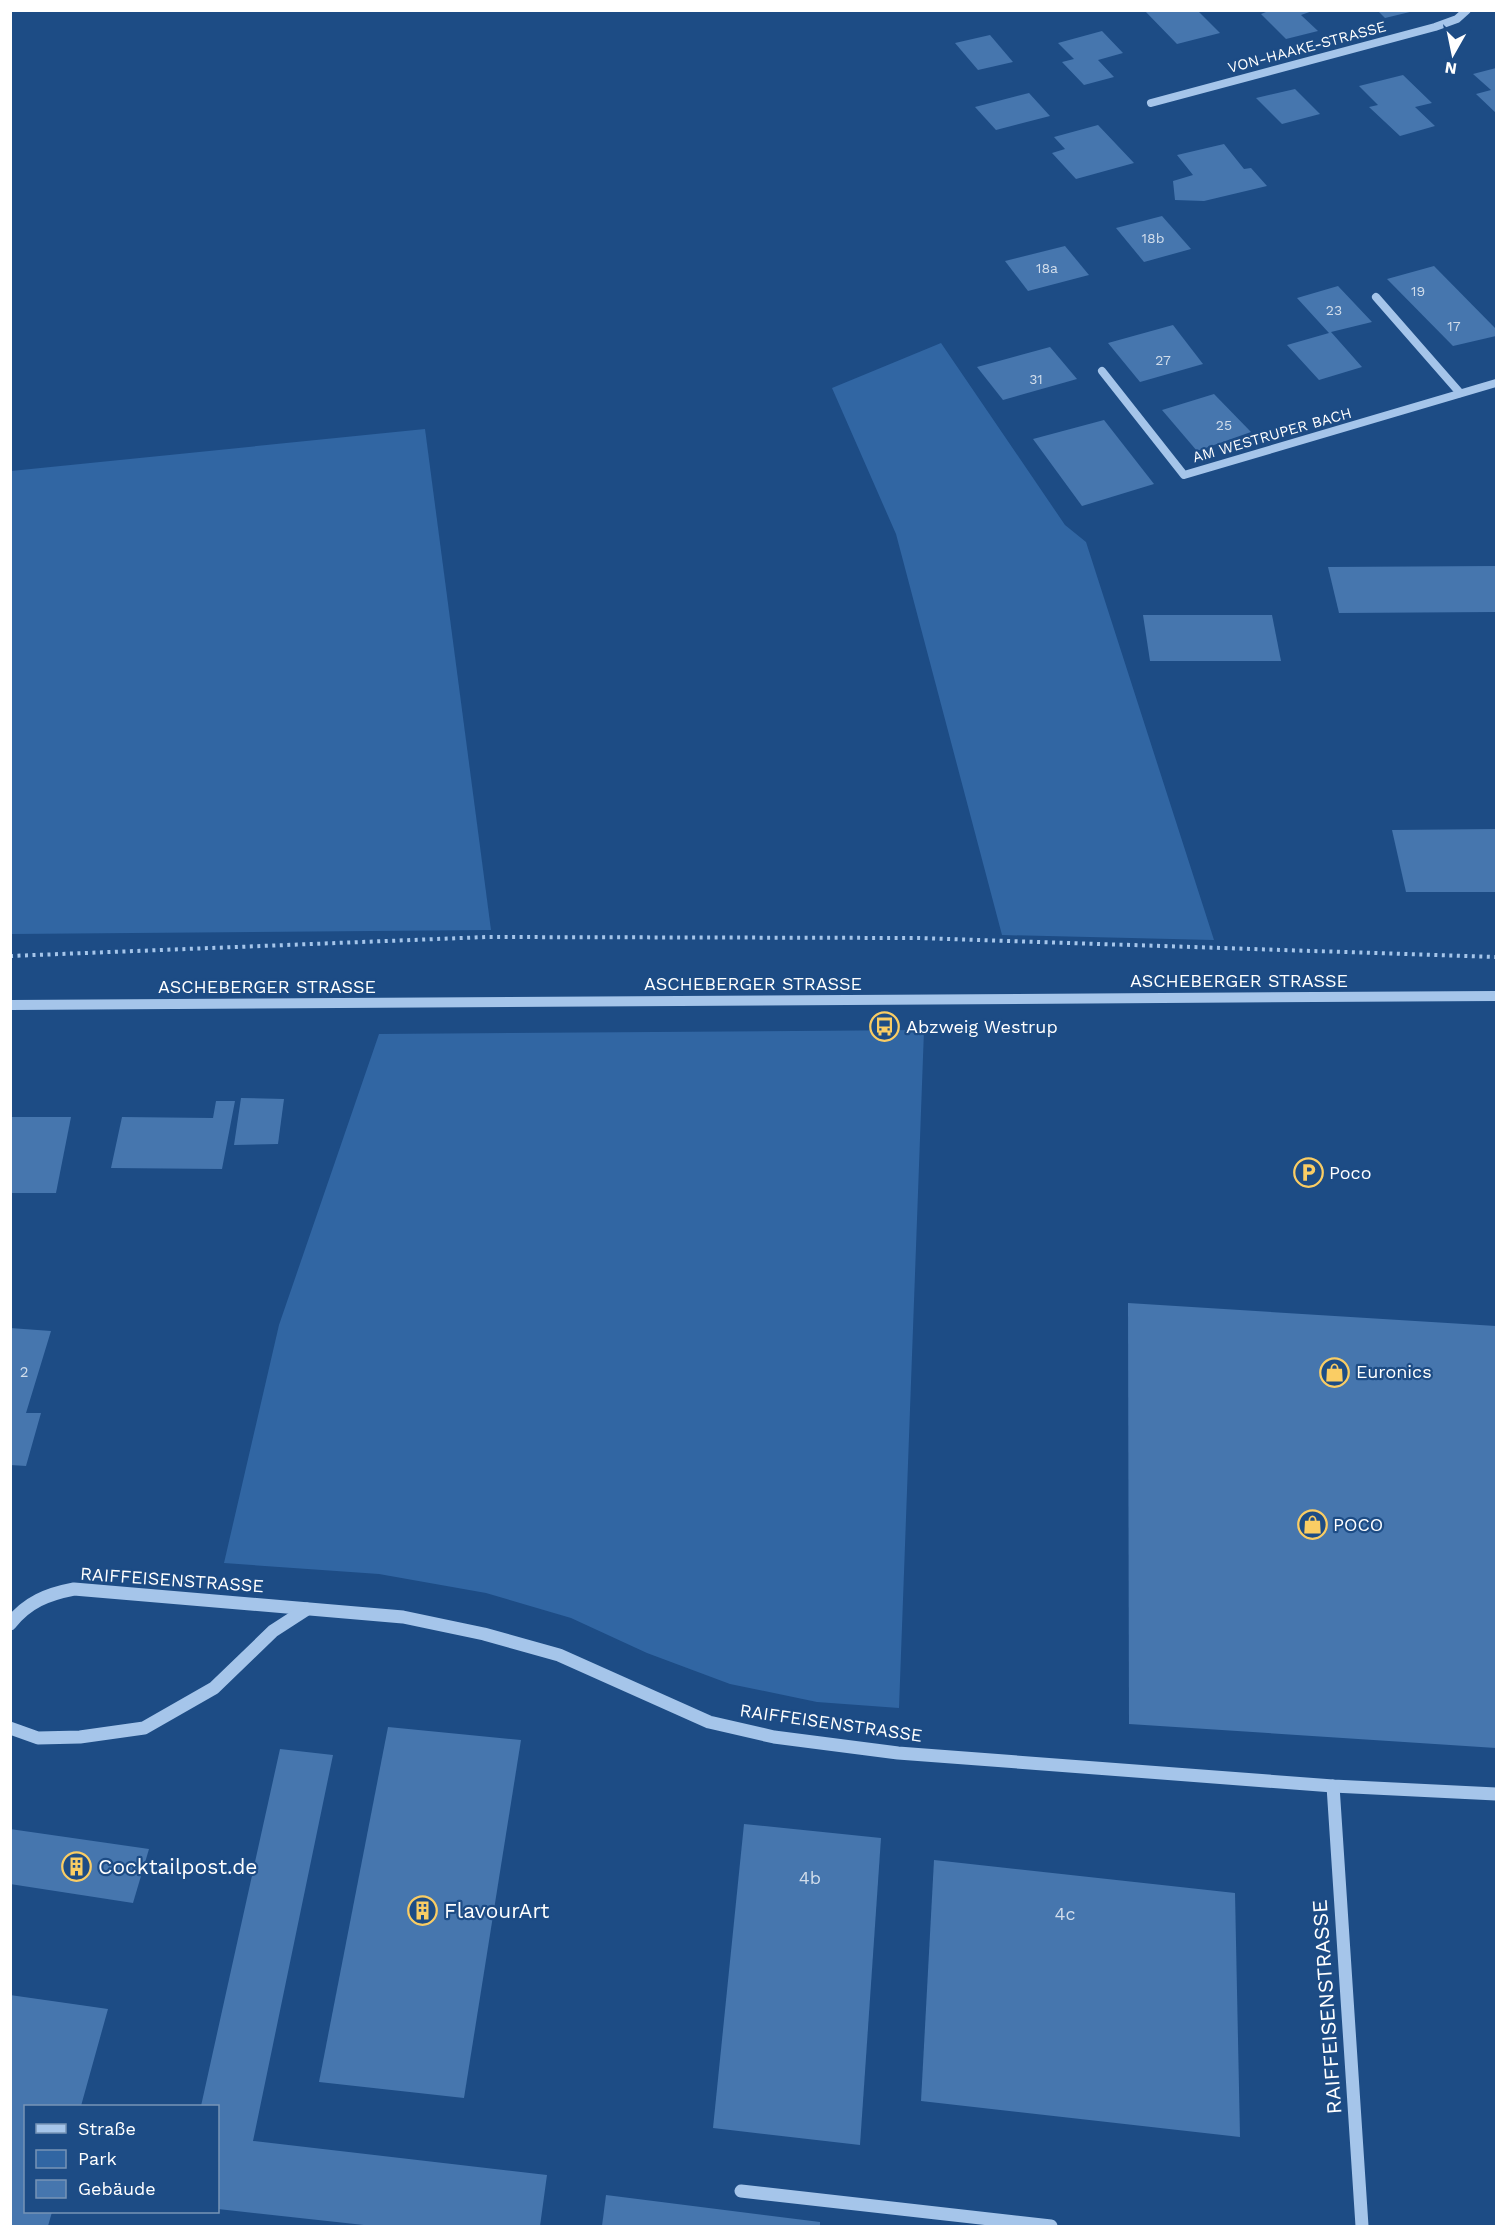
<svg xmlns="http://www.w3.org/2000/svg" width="1507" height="2237" font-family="'Work Sans',sans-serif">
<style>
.green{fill:#3166a3}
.building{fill:#4676ae}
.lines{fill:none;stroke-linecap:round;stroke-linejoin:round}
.path{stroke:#a5c5ea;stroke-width:4;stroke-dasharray:3 4.5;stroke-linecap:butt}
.minor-far2{stroke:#a5c5ea;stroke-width:8}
.minor-far1{stroke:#a5c5ea;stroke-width:10}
.minor{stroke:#a5c5ea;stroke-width:13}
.labels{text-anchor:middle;stroke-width:4.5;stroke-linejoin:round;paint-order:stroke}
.far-number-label{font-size:14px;fill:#d1ddeb}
.far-street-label{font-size:15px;fill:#fff;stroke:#1d4c85}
.number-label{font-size:15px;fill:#d1ddeb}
.street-label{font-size:18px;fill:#fff;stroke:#1d4c85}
.poi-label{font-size:18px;fill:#fff;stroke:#1d4c85;text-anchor:start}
.near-number-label{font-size:18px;fill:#d1ddeb}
.near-poi-label{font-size:21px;fill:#fff;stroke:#1d4c85;text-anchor:start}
.near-street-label{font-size:21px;fill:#fff;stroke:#1d4c85}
</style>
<rect width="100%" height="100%" fill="#1d4c85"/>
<g class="green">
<polygon points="941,343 1065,525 1086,542 1214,940 1002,935 896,534 832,388"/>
<polygon points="425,429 491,930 11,934 11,471"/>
<polygon points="924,1030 899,1708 817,1702 730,1684 647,1653 571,1618 486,1593 379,1574 224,1563 279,1325 379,1034"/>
</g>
<g class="building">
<polygon points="1144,10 1197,10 1220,33 1177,44"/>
<polygon points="1271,10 1315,10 1301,15 1318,31 1286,39 1261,14"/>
<polygon points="1377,10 1414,10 1414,11 1385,18"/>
<polygon points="1102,31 1123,53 1098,60 1114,77 1084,85 1062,62 1074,59 1058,43"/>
<polygon points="990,35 1013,62 978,70 955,43"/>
<polygon points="1496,68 1496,113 1476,94 1491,90 1473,74"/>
<polygon points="1403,75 1432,103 1415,107 1435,126 1400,136 1369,107 1378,105 1359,86"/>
<polygon points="1295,89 1320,114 1282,124 1256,98"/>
<polygon points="1029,93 1050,116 996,130 975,107"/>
<polygon points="1098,125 1134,163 1076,179 1052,153 1065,149 1054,137"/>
<polygon points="1224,144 1244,169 1251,168 1267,186 1204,201 1175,200 1173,181 1193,175 1177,155"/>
<polygon points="1162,216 1191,249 1144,262 1116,228"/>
<polygon points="1065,246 1089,275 1028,291 1005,261"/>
<polygon points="1434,266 1496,329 1496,336 1453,346 1387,279"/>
<polygon points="1338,286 1372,322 1331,332 1362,367 1319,380 1287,345 1329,333 1297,298"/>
<polygon points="1173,325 1203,364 1140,382 1108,343"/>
<polygon points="1050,347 1077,379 1003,400 977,367"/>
<polygon points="1214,394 1251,432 1197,451 1162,410"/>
<polygon points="1104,420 1154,484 1082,506 1033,439"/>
<polygon points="1496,566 1496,612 1339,613 1328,567"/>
<polygon points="1143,615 1272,615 1281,661 1150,661"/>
<polygon points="1496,829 1496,892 1406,892 1392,830"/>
<polygon points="241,1098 284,1099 278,1144 234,1145"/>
<polygon points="216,1101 235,1101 222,1169 111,1168 122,1117 213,1118"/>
<polygon points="10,1117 71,1117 56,1193 10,1193"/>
<polygon points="1128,1303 1496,1326 1496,1748 1129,1724"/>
<polygon points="10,1328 51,1331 26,1413 41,1413 26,1466 10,1465"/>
<polygon points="388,1727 521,1740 464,2098 319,2082"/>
<polygon points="280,1749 333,1755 253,2141 547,2175 540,2226 373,2226 218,2209 218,2106 201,2106"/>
<polygon points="744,1824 881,1838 860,2145 713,2128"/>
<polygon points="10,1829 149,1849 133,1903 10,1884"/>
<polygon points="934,1860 1235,1893 1240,2137 921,2101"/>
<polygon points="10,1995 108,2009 81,2106 26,2106 26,2212 52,2212 48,2226 10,2226"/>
<polygon points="606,2195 820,2222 820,2226 602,2226"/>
</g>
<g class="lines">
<polyline class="path" points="10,956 487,937 918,938 1496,957"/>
<g class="minor-far2">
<polyline points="1151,103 1435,27 1457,19 1467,10"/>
<polyline points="1376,297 1460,393"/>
<polyline points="1102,371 1184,475 1496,383"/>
</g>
<polyline class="minor-far1" points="10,1005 1496,996"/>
<g class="minor">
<path d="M 10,1624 C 27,1602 48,1594 74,1589 L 403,1617 L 484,1634 L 559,1655 L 709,1722 L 774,1737 L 898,1753 L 1333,1786 L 1496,1794"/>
<polyline points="10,1728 38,1738 80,1737 144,1728 214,1688 273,1631 307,1609"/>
<polyline points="1333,1786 1362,2226"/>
<polyline points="741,2191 1051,2226"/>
</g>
</g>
<defs>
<symbol id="bus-ring" viewBox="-11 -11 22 22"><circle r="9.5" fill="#1d4c85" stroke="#facd64" stroke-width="1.5"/><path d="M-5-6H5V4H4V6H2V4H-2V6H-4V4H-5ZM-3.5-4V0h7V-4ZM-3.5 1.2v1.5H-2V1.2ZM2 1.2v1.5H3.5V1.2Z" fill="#facd64"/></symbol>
<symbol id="parking-ring" viewBox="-11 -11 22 22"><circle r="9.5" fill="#1d4c85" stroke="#facd64" stroke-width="1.5"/><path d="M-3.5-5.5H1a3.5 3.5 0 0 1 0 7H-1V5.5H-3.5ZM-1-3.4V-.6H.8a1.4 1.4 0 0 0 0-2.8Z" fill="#facd64"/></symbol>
<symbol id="shop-ring" viewBox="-11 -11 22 22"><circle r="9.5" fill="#1d4c85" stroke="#facd64" stroke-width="1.5"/><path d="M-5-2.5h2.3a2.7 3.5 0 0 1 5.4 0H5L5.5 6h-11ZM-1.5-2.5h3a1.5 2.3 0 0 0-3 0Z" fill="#facd64"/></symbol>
<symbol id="building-ring" viewBox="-11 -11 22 22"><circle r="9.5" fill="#1d4c85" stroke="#facd64" stroke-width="1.5"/><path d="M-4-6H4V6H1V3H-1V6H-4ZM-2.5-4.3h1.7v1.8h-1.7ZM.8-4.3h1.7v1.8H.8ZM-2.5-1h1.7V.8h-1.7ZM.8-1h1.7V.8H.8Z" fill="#facd64"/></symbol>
</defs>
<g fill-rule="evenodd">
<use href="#bus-ring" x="868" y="1010" width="33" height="33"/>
<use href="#parking-ring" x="1292" y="1156" width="33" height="33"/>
<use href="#shop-ring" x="1318" y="1356" width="33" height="33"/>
<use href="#shop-ring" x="1296" y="1508" width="33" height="33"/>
<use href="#building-ring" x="60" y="1850" width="33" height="33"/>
<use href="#building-ring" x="406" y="1894" width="33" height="33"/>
</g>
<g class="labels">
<g class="far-number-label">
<text x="1153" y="243">18b</text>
<text x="1047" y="273">18a</text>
<text x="1418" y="296">19</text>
<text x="1334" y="315">23</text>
<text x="1454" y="331">17</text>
<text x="1163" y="365">27</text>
<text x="1036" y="384">31</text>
<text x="1224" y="430">25</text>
</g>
<g class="far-street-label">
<text transform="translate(1307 47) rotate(-15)" y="5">VON-HAAKE-STRASSE</text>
<text transform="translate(1272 435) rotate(-16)" y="5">AM WESTRUPER BACH</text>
</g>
<g class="number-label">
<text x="24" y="1377">2</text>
</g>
<g class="street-label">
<text x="1239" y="987">ASCHEBERGER STRASSE</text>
<text x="753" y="990">ASCHEBERGER STRASSE</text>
<text x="267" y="993">ASCHEBERGER STRASSE</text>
<text transform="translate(172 1580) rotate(4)" y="6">RAIFFEISENSTRASSE</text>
<text transform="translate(831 1723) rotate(8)" y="6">RAIFFEISENSTRASSE</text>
</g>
<g class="poi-label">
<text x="906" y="1033">Abzweig Westrup</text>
<text x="1329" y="1179">Poco</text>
<text x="1356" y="1378">Euronics</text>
<text x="1333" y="1531">POCO</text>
</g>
<g class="near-number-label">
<text x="810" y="1884">4b</text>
<text x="1065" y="1920">4c</text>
</g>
<g class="near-poi-label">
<text x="98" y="1874">Cocktailpost.de</text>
<text x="444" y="1918">FlavourArt</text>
</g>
<g class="near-street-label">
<text transform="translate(1327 2007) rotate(-94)" y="7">RAIFFEISENSTRASSE</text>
</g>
</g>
<rect width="1507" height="2237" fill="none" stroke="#ffffff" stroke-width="24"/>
<rect x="24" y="2105" width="195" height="108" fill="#1d4c85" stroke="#7794b6" stroke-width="1.5"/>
<rect x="36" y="2124" width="30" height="9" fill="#a5c5ea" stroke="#7794b6" stroke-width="1.5"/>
<text x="78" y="2135" font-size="18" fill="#ffffff">Straße</text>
<rect x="36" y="2150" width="30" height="18" fill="#3166a3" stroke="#7794b6" stroke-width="1.5"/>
<text x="78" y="2165" font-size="18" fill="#ffffff">Park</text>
<rect x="36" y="2180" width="30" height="18" fill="#4676ae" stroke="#7794b6" stroke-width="1.5"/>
<text x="78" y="2195" font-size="18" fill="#ffffff">Gebäude</text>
<g transform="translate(1453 54) rotate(189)" stroke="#1d4c85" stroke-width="4.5" paint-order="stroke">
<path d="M0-4.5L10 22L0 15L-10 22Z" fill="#ffffff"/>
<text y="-9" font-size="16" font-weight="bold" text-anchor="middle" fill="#ffffff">N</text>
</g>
</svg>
